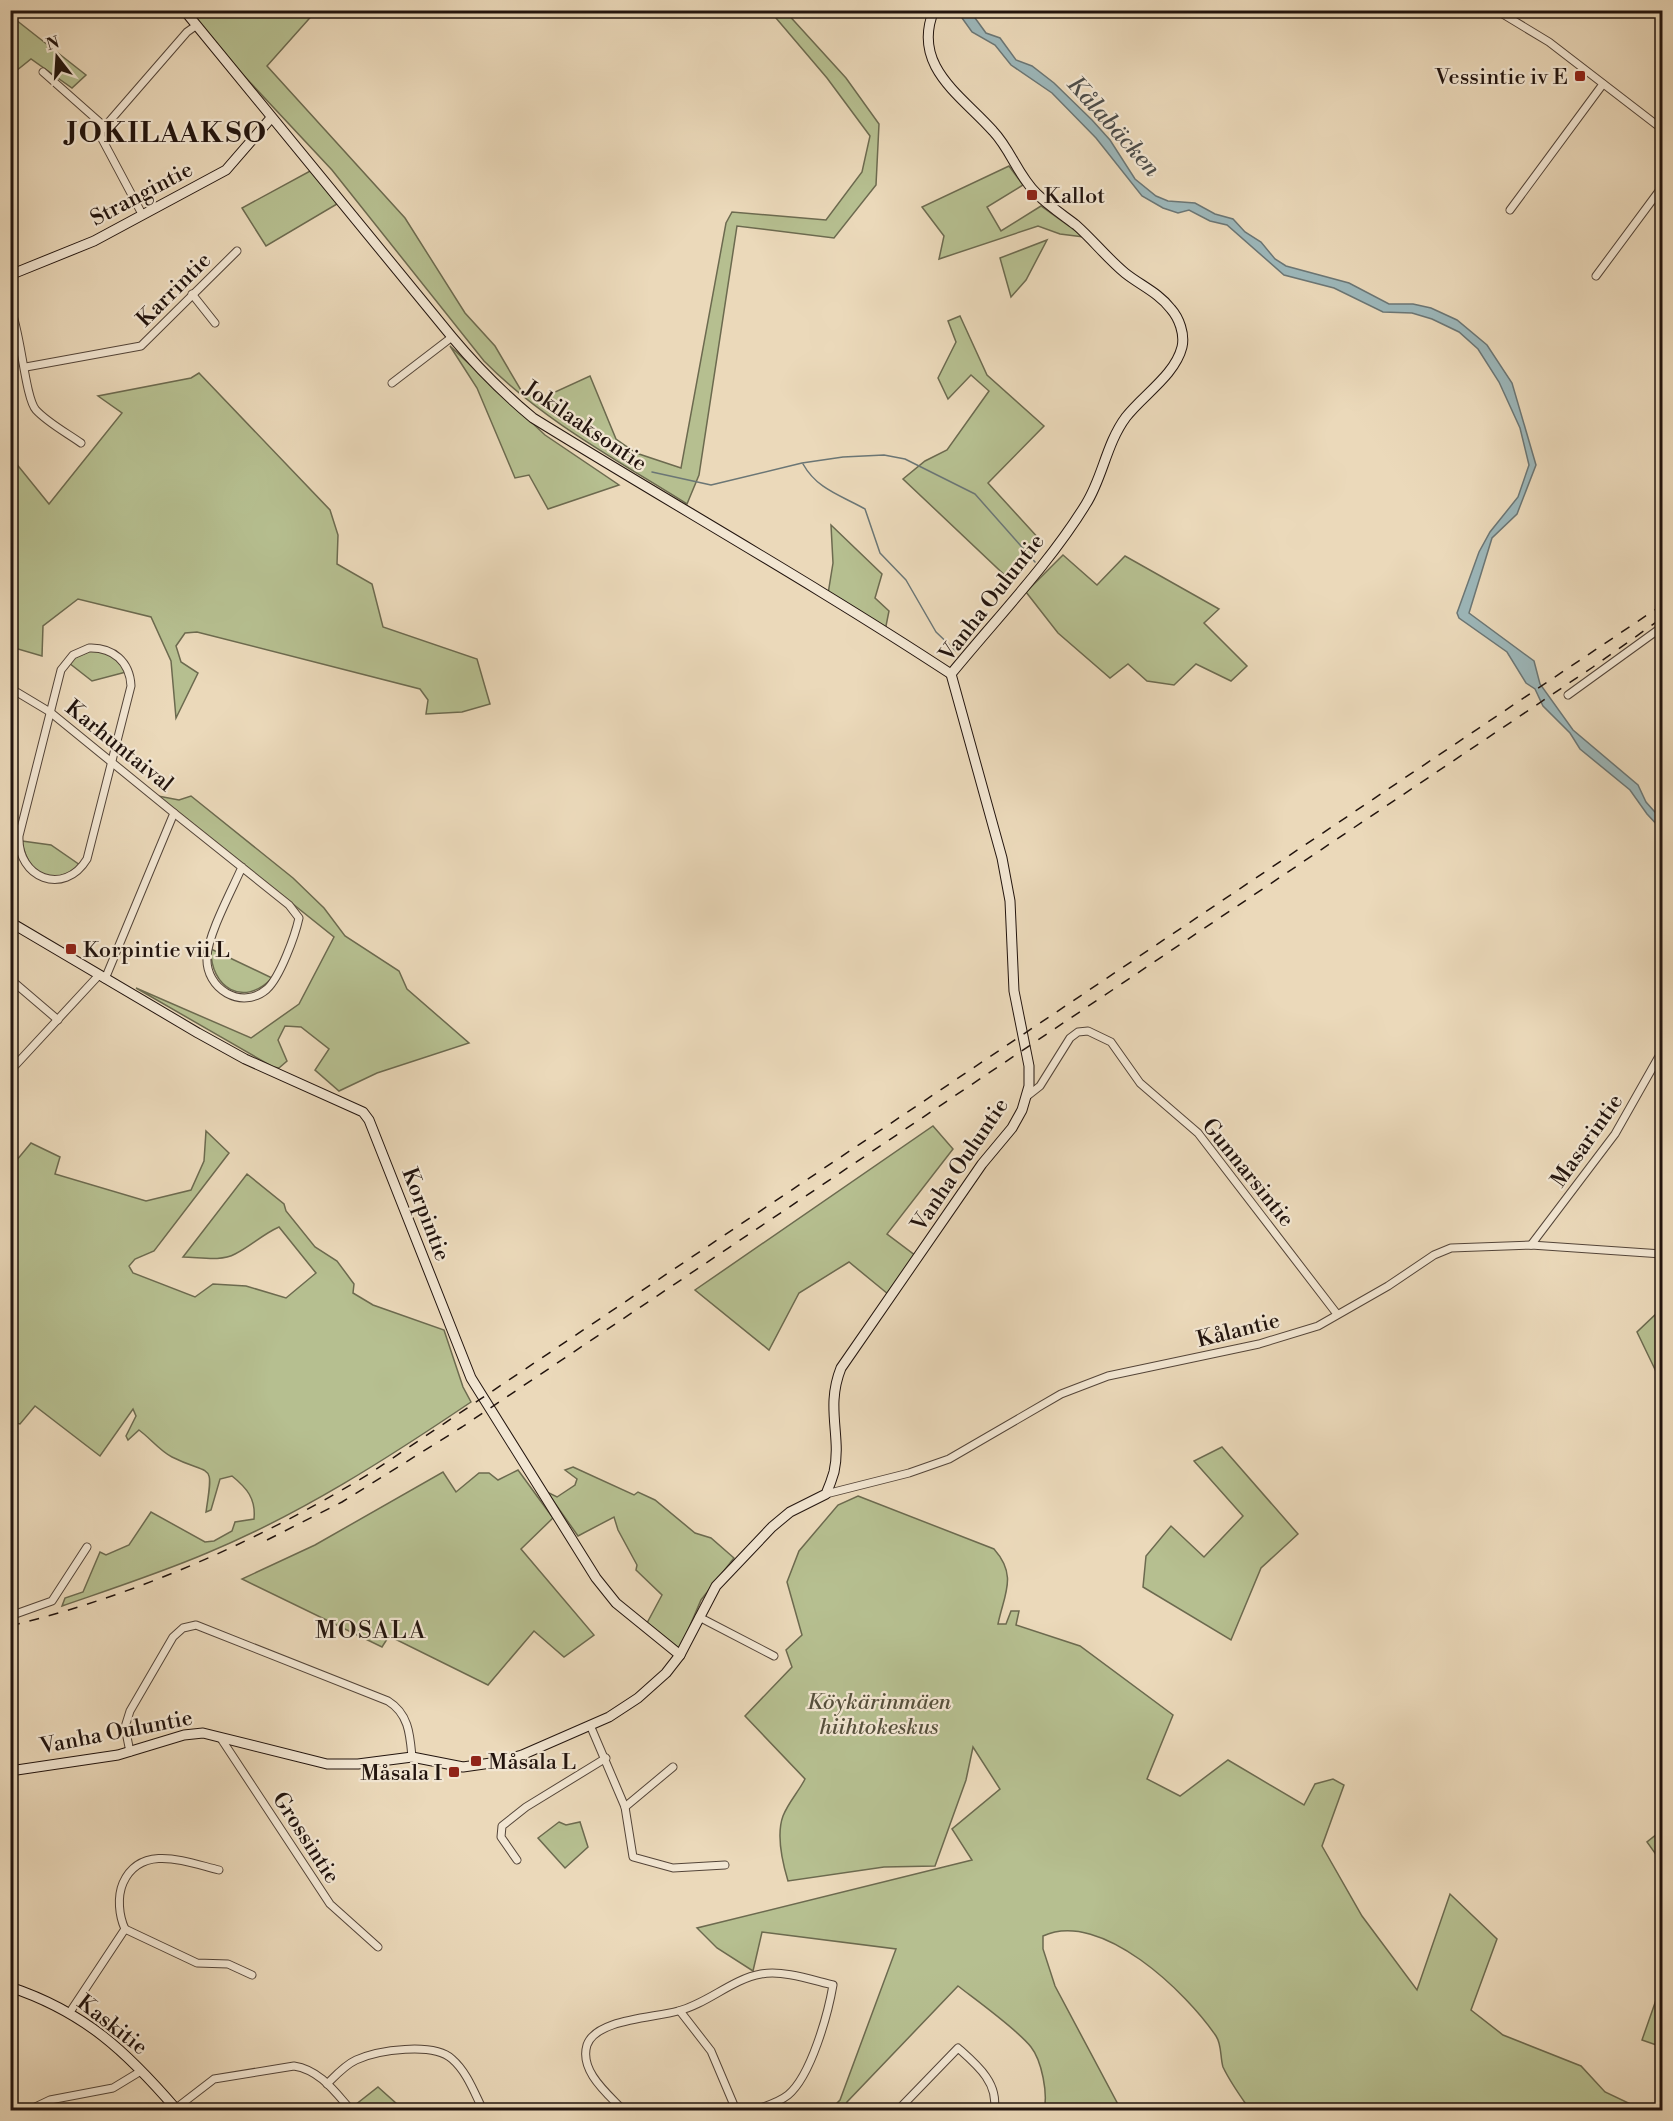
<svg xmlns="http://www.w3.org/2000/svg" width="1673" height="2121" font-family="'Libre Bodoni',serif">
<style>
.green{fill:#b6bf90;stroke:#6c6a4f;stroke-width:1.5}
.water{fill:#9cb7ba;stroke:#6b7675;stroke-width:1.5}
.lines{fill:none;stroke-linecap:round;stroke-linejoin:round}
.stream{stroke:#6b7675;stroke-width:1.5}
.street-casing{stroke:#544539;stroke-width:9}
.secondary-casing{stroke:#22140e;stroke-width:11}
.street{stroke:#f2e6d2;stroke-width:7}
.secondary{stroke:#f2e6d2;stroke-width:9}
.rail{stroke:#22140e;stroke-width:1.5;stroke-dasharray:10 10;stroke-linecap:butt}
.poi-dot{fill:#8f2418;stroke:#f2e6d2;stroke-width:2}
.labels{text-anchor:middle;stroke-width:4.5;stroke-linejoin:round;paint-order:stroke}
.poi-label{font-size:22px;fill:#22140e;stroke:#f2e6d2;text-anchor:start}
.street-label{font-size:22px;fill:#22140e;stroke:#f2e6d2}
.park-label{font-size:22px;font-style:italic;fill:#56503c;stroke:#f2e6d2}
.water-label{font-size:24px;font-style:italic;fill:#4d4d4a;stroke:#f2e6d2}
.neighbourhood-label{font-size:24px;letter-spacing:1.5px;fill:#22140e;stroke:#f2e6d2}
.district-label{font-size:28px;font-weight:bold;letter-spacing:1.5px;fill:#22140e;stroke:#f2e6d2}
</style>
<rect width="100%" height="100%" fill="#ebd9ba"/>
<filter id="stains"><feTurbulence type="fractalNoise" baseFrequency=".00333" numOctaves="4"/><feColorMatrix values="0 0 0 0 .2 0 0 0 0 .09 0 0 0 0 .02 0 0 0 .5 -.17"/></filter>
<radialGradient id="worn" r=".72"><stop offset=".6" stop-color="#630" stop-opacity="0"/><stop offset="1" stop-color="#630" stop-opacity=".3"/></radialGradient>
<g class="green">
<path d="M 188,11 L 316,11 L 267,66 L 405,218 L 465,313 L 495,346 L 522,392 L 540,399 L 590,376 L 616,439 L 636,453 L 681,468 L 726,223 L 732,212 L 826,220 L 862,172 L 870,136 L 827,78 L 770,11 L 785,11 L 846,78 L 879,124 L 876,185 L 834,238 L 737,226 L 699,475 L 687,504 C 617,460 542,420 484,361 L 332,170 L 246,78 Z"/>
<polygon points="11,16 86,75 72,88 31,59 11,75"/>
<polygon points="1009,166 1023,185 987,207 1001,231 1041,206 1084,237 1060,234 1038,226 939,259 944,236 922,207"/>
<polygon points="312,170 337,204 266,246 242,208"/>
<polygon points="1047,240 1026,280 1011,297 1000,258"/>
<polygon points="960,316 987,375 1044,426 988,483 1041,541 1012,582 903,479 925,461 947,450 989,391 971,375 948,399 938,378 956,342 948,321"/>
<polygon points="450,346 545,435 619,485 548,509 529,475 515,478 477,388"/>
<polygon points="199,373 330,510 338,535 337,564 372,584 383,627 477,659 490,704 462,712 426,714 428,700 420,689 197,632 185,633 176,646 181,662 198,673 176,718 171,661 151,617 78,599 43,626 42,656 11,647 11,606 14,596 10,594 11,457 49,504 122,413 98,396 191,378"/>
<polygon points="831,525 882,574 875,598 889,611 885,631 828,594 833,563"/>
<polygon points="1063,555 1097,585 1125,556 1219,609 1204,623 1247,666 1231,681 1196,664 1174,685 1147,681 1128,664 1110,678 1058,633 1026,592"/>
<path d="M 90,651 C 107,650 118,659 126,672 L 92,681 L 69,663 L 74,658 Z"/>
<polygon points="158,796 179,800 191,796 293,878 324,908 345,936 399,971 407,989 469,1043 377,1073 339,1091 315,1070 329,1049 301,1027 285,1026 278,1040 287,1061 279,1068 273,1067 136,988 251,1038 299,1004 334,937"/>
<path d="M 22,841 L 51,845 L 80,865 C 53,888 27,873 22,841 Z"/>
<path d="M 211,949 L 272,978 C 244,1008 210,988 211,949 Z"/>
<polygon points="933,1126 953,1149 887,1234 916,1256 888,1294 849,1262 799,1293 769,1350 695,1290"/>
<path d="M 206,1131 L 229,1153 L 154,1251 L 135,1259 L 129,1266 L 133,1273 L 195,1297 L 213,1284 L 246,1286 L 286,1298 L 316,1273 L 279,1227 C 263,1234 251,1246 235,1254 C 221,1262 199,1257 183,1257 L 247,1174 L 284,1204 L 286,1211 L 315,1247 L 337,1261 L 354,1284 L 353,1293 L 373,1305 L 444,1330 L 463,1387 L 471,1402 C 388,1458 301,1514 207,1553 C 160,1573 111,1589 62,1606 L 65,1598 L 83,1592 L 100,1552 L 106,1555 L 129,1545 L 151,1512 L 205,1542 L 214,1541 L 232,1531 L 235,1522 L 254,1519 C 256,1499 247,1488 232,1476 L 220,1479 L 211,1510 L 206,1512 C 214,1460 212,1477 172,1457 C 160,1451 150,1438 139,1430 L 128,1440 L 126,1436 L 136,1416 L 133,1409 L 100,1456 L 35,1406 L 20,1424 L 11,1422 L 11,1167 L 31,1143 L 60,1157 L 55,1174 L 146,1201 L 191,1190 L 204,1161 Z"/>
<polygon points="1657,1313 1662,1320 1662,1384 1637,1332"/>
<polygon points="1222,1447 1298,1534 1261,1568 1231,1640 1143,1587 1146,1556 1171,1526 1204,1557 1243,1516 1194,1461"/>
<polygon points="573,1467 634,1495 638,1492 655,1500 695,1533 711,1538 734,1558 701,1600 680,1649 647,1623 662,1595 636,1570 637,1565 618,1530 614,1517 578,1536 547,1492 557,1497 575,1485 577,1479 565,1470"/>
<polygon points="518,1470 553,1518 521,1549 594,1635 564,1657 534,1631 488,1685 389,1636 382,1647 242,1579 315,1545 443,1472 456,1492 479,1473 489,1473 498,1480"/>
<path d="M 858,1496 L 994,1549 C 1018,1576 1004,1594 998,1624 L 1006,1624 L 1011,1611 L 1019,1611 L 1016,1625 L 1080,1646 L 1173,1715 L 1147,1779 L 1180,1796 L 1228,1760 L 1304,1805 L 1315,1784 L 1333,1779 L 1344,1785 L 1322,1846 L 1362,1916 L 1417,1990 L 1450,1894 L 1497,1939 L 1471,2010 L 1503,2035 L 1581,2066 L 1605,2092 L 1643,2110 L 1250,2110 C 1241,2097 1230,2082 1223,2067 C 1220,2057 1222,2045 1216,2036 C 1187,1993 1101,1909 1043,1936 L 1043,1949 L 1055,1986 L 1121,2110 L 1044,2110 C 1048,2094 1042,2061 1031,2047 C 1018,2030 976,2000 958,1986 L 847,2102 L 844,2110 L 830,2110 L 840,2100 L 896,1949 L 762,1932 L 753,1971 L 717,1948 L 697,1928 L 972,1860 L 952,1829 L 1000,1789 L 973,1747 L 966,1780 L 935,1866 L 884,1867 L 788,1881 C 782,1861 776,1835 783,1816 C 788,1803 799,1791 805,1779 L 745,1716 L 792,1667 L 786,1650 L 802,1635 L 787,1582 L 799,1551 L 838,1505 Z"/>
<polygon points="559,1822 566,1825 580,1822 588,1847 565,1868 538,1838"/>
<polygon points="1662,1830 1662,1863 1647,1842"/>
<polygon points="1662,1983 1662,2047 1642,2040"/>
<polygon points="378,2087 398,2105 395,2110 350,2109"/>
</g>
<polygon class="water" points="957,11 970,11 986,33 1000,38 1016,60 1032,66 1054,83 1092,120 1110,140 1135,179 1156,196 1168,201 1195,203 1215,214 1233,219 1245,232 1261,242 1275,259 1286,266 1349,283 1389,304 1413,304 1431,308 1457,320 1487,345 1512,383 1536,465 1517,514 1492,538 1469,613 1534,661 1540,684 1573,730 1638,785 1646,802 1662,820 1662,830 1647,814 1630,790 1580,749 1570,733 1543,706 1535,689 1526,683 1507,652 1459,618 1457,613 1479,552 1490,532 1518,497 1529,465 1520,428 1499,382 1478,349 1459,332 1432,319 1412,313 1383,312 1334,288 1284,275 1227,225 1210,221 1189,210 1178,213 1163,208 1142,196 1096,138 1052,93 1011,65 995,45 972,32"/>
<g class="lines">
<g class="stream">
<path d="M 803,464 C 817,489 840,495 865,509 L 880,553 L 906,580 L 936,632 L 956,651"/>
<polyline points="652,472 711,485 802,463 843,457 884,455 905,459 975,494 1035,562"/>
</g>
<defs>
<g id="street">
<polyline points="1496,10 1549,42 1662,129"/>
<polyline points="43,72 104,126"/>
<polyline points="1510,210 1603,84"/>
<polyline points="142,214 101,137 101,131 187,32 197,25"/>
<polyline points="1596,276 1662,187"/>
<polyline points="192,294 215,323"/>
<path d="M 10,307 C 21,331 25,398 36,410 C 48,423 67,433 81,443"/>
<polyline points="26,367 141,346 237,251"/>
<polyline points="392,383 452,337"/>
<path d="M 89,648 C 113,647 130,662 131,686 L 87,859 C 64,897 17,878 19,836 L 61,670 L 73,655 Z"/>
<polyline points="10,688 50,712 174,813 105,979"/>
<polyline points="1568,695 1662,627"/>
<path d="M 174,813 L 289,905 L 299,918 C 295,936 280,977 267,989 C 242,1011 205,989 207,957 C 208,934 232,890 242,867"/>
<polyline points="10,979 58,1020"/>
<polyline points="10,1071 99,975"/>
<polyline points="1026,1097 1040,1086 1070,1038 1078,1032 1088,1031 1111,1042 1140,1083 1198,1133 1337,1314"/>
<polyline points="1531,1245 1615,1134 1662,1051"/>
<polyline points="826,1494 909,1473 949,1459 1061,1394 1108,1376 1259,1344 1318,1326 1388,1286 1434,1255 1451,1248 1531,1245 1662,1254"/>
<polyline points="10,1616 52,1601 87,1547"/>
<polyline points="699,1617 774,1656"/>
<polyline points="590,1725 625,1807 633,1857 673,1868 725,1865"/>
<polyline points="220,1737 330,1904 378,1947"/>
<path d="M 130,1752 L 125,1727 L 130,1711 L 173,1637 L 183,1628 L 196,1625 L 388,1701 C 409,1714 410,1735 412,1757"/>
<polyline points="625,1807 673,1767"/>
<polyline points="517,1860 501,1837 502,1826 526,1807 606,1758"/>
<polyline points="125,1929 197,1963 228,1964 252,1975"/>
<polyline points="680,2011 711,2051 736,2110"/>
<path d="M 70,2012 L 125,1929 C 119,1916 117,1897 123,1883 C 141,1843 186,1862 219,1870"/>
<path d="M 327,2084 C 336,2075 345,2065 356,2060 C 378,2050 433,2042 452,2059 C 467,2072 474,2092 483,2110"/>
<path d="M 175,2109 L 214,2079 L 294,2066 C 320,2070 335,2092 351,2110"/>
<polyline points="29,2110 50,2100 113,2088 141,2071"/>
<path d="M 623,2110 C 608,2094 579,2071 587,2045 C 596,2019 654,2018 678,2011 C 707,2004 732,1979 761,1974 C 784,1970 812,1980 833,1985 C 828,2014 811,2076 788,2095 C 778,2103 766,2106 754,2110"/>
<path d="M 898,2110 L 958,2048 C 977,2065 999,2083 994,2110"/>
</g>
<g id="secondary">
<path d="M 184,10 L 452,337 C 477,367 503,393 533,418 C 672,504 814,584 951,674"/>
<polyline points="10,275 94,241 226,170 271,118"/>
<polyline points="10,922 198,1033 245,1059 363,1112 369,1120 471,1378 596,1578 616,1603 680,1655"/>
<path d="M 10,1771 L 118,1755 L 184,1735 L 203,1733 L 327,1764 L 358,1764 L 412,1757 L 463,1767 L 498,1762 L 522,1755 L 609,1717 L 638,1698 L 666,1673 L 680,1655 L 716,1586 L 772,1527 L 790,1512 L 826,1494 C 829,1487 832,1479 834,1472 C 842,1436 825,1408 841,1368 L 982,1164 L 1012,1128 L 1022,1110 L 1029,1086 L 1029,1066 L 1014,991 L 1010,901 L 1002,858 L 951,674 C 995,620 1050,563 1086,504 C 1103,477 1106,444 1126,417 C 1143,395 1175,375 1182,347 C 1185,334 1179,318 1171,309 C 1159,293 1140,285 1125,273 C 1107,258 1093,240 1076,225 C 1063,215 1049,206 1037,194 C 1018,176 1011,150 993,131 C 961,95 911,66 934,10"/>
<path d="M 10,1987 C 85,2012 127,2052 177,2110"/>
</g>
</defs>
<use href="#street" class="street-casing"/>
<use href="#secondary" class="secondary-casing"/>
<use href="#street" class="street"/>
<use href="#secondary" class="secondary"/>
<g class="rail">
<polyline points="267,1540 342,1502 462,1427 1593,667 1662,618"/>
<path d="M 10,1626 C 137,1595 258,1541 369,1474 L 1662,605"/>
</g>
</g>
<g class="poi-dot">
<rect x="1574" y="70" width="12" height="12" rx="3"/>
<rect x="1026" y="189" width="12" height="12" rx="3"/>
<rect x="65" y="943" width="12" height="12" rx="3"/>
<rect x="470" y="1755" width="12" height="12" rx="3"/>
<rect x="448" y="1766" width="12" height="12" rx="3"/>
</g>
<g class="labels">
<g class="poi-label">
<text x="1568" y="84" text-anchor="end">Vessintie iv E</text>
<text x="1044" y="203">Kallot</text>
<text x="83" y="957">Korpintie vii L</text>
<text x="488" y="1769">Måsala L</text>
<text x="442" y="1780" text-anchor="end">Måsala I</text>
</g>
<g class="street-label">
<text transform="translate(141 193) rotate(-28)" y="8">Strangintie</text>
<text transform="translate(173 289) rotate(-45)" y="8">Karrintie</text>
<text transform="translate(586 425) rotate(34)" y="8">Jokilaaksontie</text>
<text transform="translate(991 597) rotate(-52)" y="8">Vanha Ouluntie</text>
<text transform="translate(120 745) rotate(39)" y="8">Karhuntaival</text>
<text transform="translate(1586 1140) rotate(-55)" y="8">Masarintie</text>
<text transform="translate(959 1164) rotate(-56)" y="8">Vanha Ouluntie</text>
<text transform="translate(1249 1172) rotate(51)" y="8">Gunnarsintie</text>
<text transform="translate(427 1214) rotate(69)" y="8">Korpintie</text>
<text transform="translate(1238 1329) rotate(-14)" y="8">Kålantie</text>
<text transform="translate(116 1731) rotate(-11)" y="8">Vanha Ouluntie</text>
<text transform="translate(307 1837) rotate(57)" y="8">Grossintie</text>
<text transform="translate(113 2024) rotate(38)" y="8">Kaskitie</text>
</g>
<g class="park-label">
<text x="879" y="1709">Köykärinmäen<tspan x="879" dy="25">hiihtokeskus</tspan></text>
</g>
<g class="water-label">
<text transform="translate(1114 126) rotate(48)" y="8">Kålabäcken</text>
</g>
<g class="neighbourhood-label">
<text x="371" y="1638">MOSALA</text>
</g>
<g class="district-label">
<text x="167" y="142">JOKILAAKSO</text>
</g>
</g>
<rect width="1673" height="2121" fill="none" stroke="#ebd9ba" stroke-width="36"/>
<rect x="12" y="12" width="1649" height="2097" fill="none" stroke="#22140e" stroke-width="3"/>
<rect x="18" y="18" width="1637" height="2085" fill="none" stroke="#22140e" stroke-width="1.5"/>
<g transform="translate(57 57) rotate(343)" stroke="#f2e6d2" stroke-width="4.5" paint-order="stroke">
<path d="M0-4.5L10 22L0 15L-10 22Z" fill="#22140e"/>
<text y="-9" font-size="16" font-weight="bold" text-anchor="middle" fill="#22140e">N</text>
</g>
<rect width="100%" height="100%" filter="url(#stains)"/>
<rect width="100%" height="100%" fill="url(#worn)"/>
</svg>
